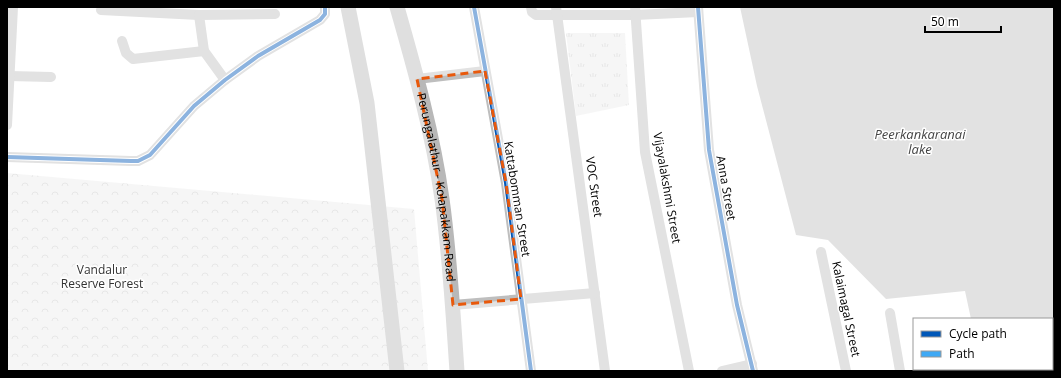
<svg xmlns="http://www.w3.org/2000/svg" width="1061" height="378" font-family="'Open Sans',sans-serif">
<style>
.forest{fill:url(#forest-crowns)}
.park{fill:url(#park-tufts)}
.water{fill:#bfbfbf}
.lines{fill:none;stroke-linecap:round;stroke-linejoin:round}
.street{stroke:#bebebe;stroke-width:10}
.secondary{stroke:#b8b8b8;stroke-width:15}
.quiet{stroke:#3fa9f5;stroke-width:3;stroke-dasharray:6 3;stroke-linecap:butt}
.cycleway-casing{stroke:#fff;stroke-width:6}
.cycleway{stroke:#0057b8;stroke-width:4}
.marked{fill:none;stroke:#e8590c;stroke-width:3;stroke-dasharray:8 5;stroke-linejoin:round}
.labels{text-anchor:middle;stroke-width:3;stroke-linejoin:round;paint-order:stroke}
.street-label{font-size:12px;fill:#000;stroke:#fff}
.park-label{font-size:12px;fill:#333;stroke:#fff}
.water-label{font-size:13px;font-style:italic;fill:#444;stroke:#fff}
</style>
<defs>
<pattern id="forest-crowns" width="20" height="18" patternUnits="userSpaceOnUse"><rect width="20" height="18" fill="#ececec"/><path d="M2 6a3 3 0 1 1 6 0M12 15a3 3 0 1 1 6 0" fill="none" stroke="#c9c9c9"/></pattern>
<pattern id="park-tufts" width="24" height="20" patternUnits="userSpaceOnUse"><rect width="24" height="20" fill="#ececec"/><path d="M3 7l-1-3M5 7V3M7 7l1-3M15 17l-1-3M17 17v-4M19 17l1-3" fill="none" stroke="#c9c9c9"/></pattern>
</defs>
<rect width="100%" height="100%" fill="#fff"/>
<polygon class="forest" points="7,173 414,209 428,371 7,371"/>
<polygon class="park" points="566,33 625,33 629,105 576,116"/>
<polygon class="water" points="740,7 1054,7 1054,371 982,371 982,369 1052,369 1052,319 971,319 965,291 886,299 828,240 796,235 757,86"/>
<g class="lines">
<g class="street">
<polyline points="474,7 506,183 531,371"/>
<polyline points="531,7 532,12 536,15 635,15 698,12"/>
<polyline points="556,7 605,371"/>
<polyline points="635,7 645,152 689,371"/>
<polyline points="698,7 709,150 737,305 753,371"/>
<polyline points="101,10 199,15"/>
<polyline points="122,41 126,53 133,59 204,51"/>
<polyline points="9,76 51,77"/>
<polyline points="417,79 485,71"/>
<polyline points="225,80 204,51 199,15 275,14"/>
<polyline points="7,125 13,7"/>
<polyline points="7,157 131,161 138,161 150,155 194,106 225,80 258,56 320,20 325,14 325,7"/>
<polyline points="821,252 846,371"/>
<polyline points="453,305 595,293"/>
<polyline points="890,313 900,371"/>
<polyline points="960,369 961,371"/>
<polyline points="722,371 752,364"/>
</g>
<g class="secondary">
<polyline points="348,7 367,103 397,371"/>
<path id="s1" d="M 397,7 C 415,70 433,134 442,199 C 450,256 453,314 457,371"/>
</g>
<polyline class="quiet" points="960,369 961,371"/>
<defs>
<g id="cycleway">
<polyline points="474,7 506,183 531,371"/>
<polyline points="698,7 709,150 737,305 753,371"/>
<polyline points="7,157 131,161 138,161 150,155 194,106 225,80 258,56 320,20 325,14 325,7"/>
</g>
</defs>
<use href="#cycleway" class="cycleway-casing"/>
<use href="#cycleway" class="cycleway"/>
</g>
<path d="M0 0H1061V378H0ZM 485,71 L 506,183 L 521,299 L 453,305 L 442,199 L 417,79 Z" fill="#fff" fill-opacity=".55" fill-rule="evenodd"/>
<path class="marked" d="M 485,71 L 506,183 L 521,299 L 453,305 L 442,199 L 417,79 Z"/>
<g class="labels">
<g class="street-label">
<text transform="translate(594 187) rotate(82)" y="4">VOC Street</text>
<text dy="4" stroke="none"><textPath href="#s1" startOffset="185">Perungalathur - Kolapakkam Road</textPath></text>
<text transform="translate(667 188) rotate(80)" y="4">Vijayalakshmi Street</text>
<text transform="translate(726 188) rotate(80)" y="4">Anna Street</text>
<text transform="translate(517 199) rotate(81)" y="4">Kattabomman Street</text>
<text transform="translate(846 309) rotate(78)" y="4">Kalaimagal Street</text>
</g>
<g class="park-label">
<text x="102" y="274">Vandalur<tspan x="102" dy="14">Reserve Forest</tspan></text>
</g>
<g class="water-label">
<text x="920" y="139">Peerkankaranai<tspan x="920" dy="15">lake</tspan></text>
</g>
</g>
<rect width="1061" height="378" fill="none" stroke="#000000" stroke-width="16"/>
<rect x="913" y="318" width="140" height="52" fill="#ffffff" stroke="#999999"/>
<rect x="921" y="331" width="20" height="6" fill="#0057b8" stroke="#999999"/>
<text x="949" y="338" font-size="12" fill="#000000">Cycle path</text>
<rect x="921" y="351" width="20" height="6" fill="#3fa9f5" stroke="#999999"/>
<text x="949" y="358" font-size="12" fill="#000000">Path</text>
<path d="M925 26v6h76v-6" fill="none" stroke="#000000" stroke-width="2"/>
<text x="931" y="26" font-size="12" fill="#000000" stroke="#ffffff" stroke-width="3" paint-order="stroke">50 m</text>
</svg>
